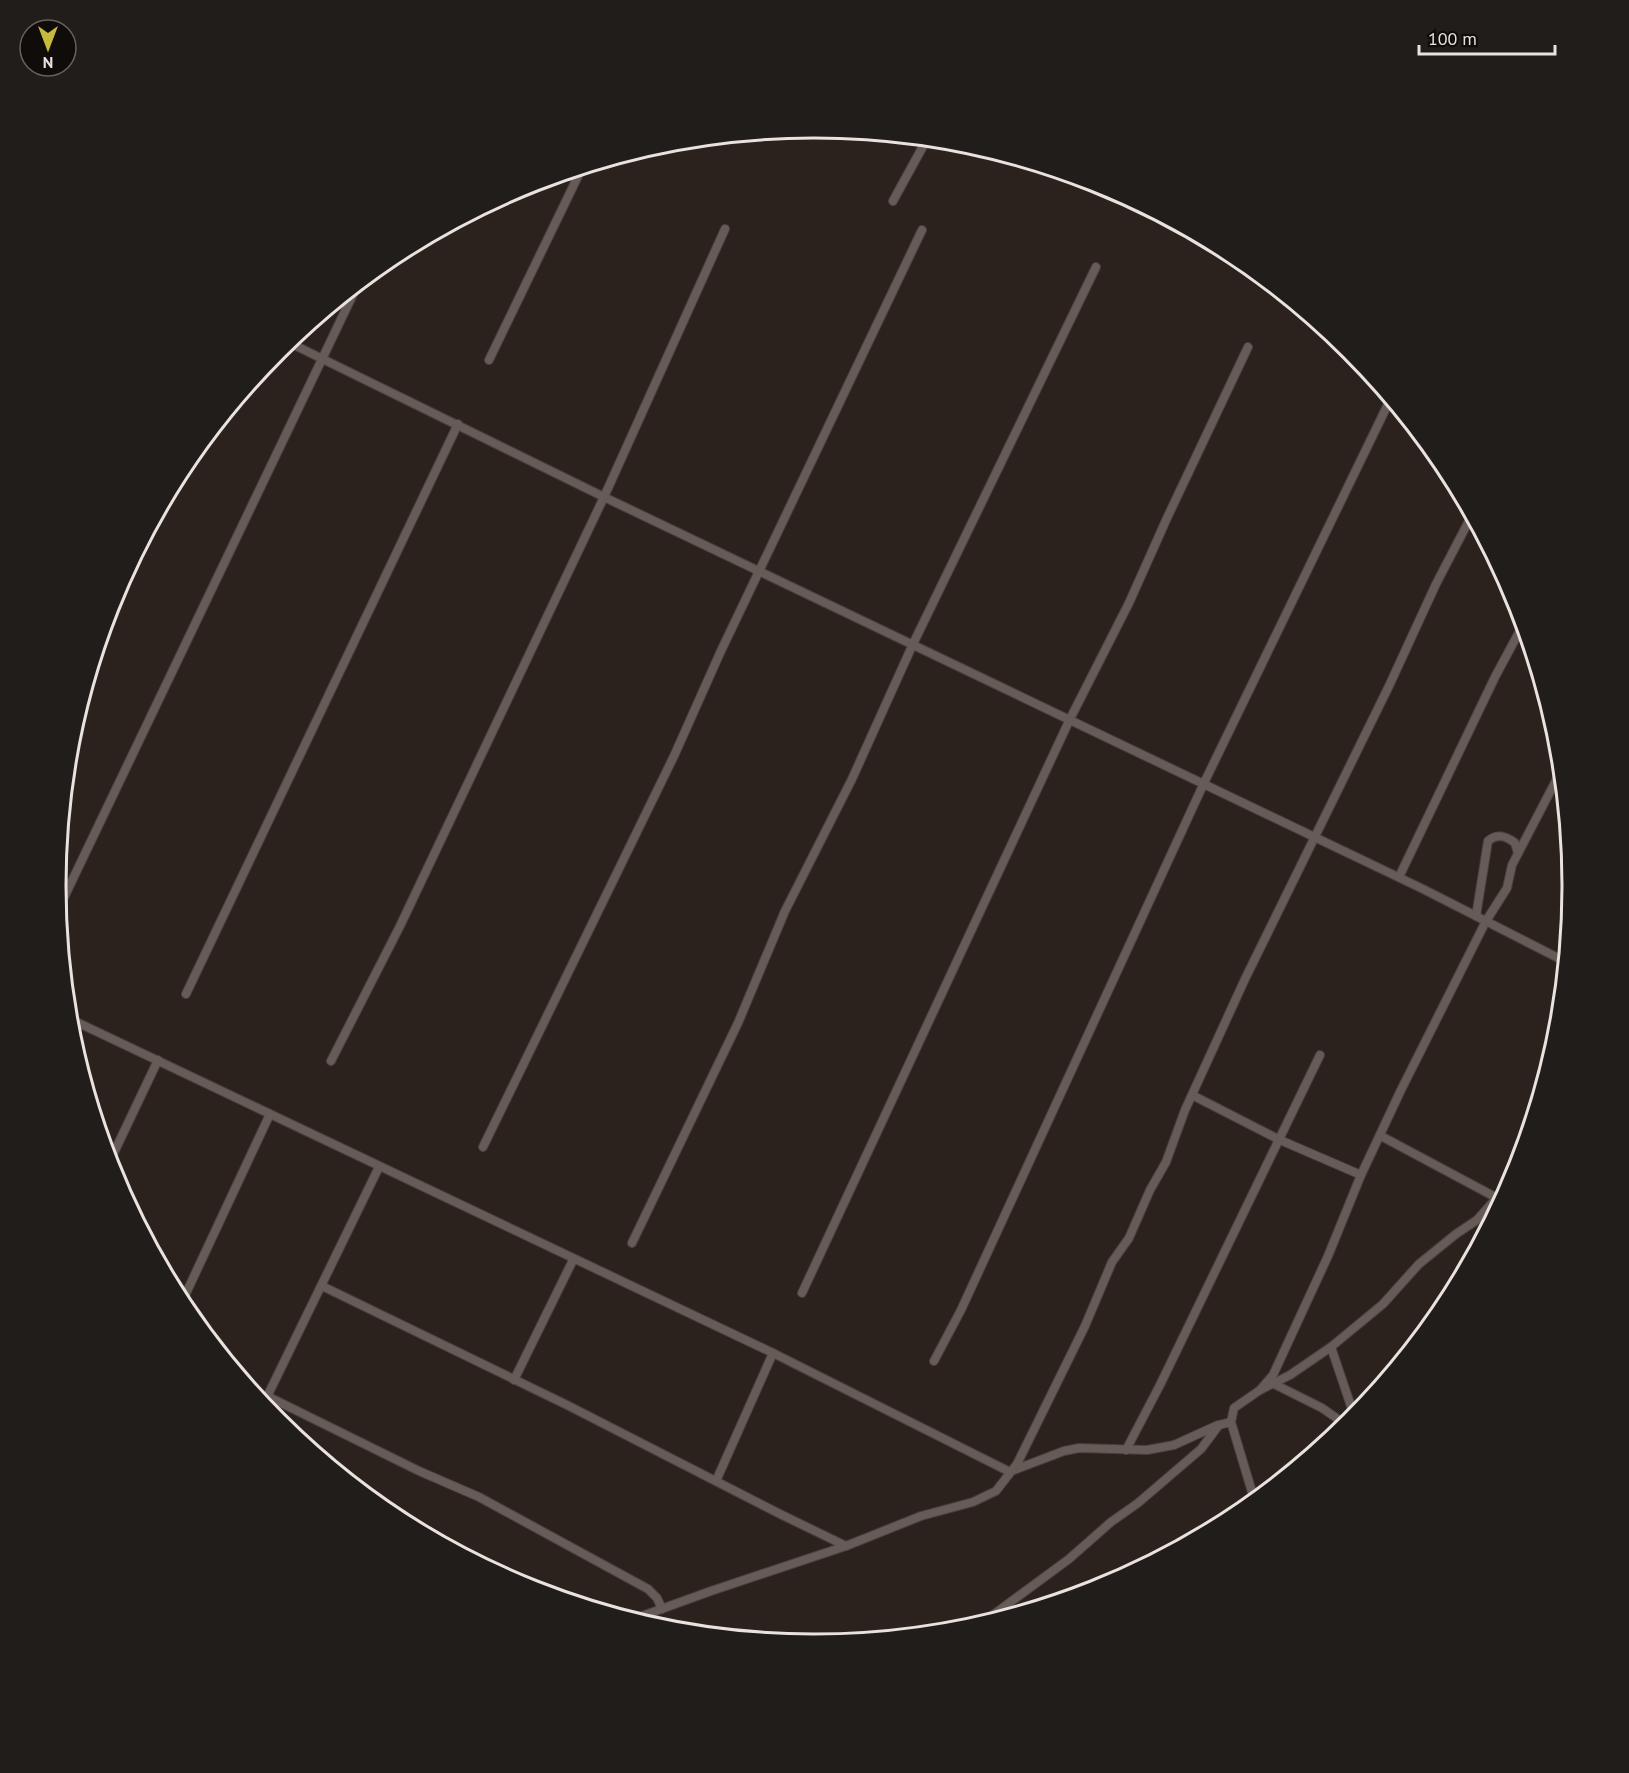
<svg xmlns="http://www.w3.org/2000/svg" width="1629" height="1773" font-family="'PT Sans',sans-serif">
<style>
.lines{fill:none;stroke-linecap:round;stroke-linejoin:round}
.street-casing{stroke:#463f3c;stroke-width:10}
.street{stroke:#665b56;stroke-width:8}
.rim{fill:none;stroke:#e9e2df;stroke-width:3}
</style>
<rect width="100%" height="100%" fill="#2b221e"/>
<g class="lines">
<defs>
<g id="street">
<polyline points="1075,177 1075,176"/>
<polyline points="893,201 927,139"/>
<polyline points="288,342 604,497 1423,889 1566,962"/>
<polyline points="489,360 582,168"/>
<polyline points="1399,877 1495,677 1524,623"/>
<polyline points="58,910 358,284"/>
<path d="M 1476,916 L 1488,841 C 1497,833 1506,836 1515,843 L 1518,853"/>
<polyline points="186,994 458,424"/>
<polyline points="68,1018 773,1353 1010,1472"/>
<polyline points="331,1061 400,926 604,497 725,229"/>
<polyline points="1192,1095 1280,1140 1361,1175"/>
<polyline points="1381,1136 1497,1198"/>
<polyline points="483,1147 674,756 720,653 922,230"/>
<polyline points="109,1163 158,1060"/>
<polyline points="1480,1218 1496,1214"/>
<polyline points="632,1243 738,1023 785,911 852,779 913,644 1096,267"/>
<polyline points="322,1286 567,1405 780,1514 846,1546"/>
<polyline points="802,1293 1070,719 1129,603 1167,518 1248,347"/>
<polyline points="181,1304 270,1114"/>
<polyline points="1331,1347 1355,1418"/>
<polyline points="934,1361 961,1310 1204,783 1391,398"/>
<polyline points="514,1380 573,1260"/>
<polyline points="1274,1384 1322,1408 1348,1426"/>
<polyline points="1260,1390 1273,1375 1328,1256 1361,1175 1401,1090 1486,921 1507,888 1512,865 1562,769"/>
<polyline points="267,1396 419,1471 479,1497 648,1589 657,1598 662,1609"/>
<polyline points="263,1405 379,1167"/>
<polyline points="1126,1450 1160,1385 1320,1055"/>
<polyline points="1014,1470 1064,1451 1079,1448 1147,1450 1174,1445 1218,1425"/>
<polyline points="716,1481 773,1353"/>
<polyline points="1255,1502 1231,1422 1234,1408 1260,1390 1290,1375 1331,1347 1383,1304 1419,1264 1456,1234 1477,1220 1493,1202 1510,1188"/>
<polyline points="631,1620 711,1591 846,1546 921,1516 973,1502 996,1491 1017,1464 1085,1326 1112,1262 1129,1238 1150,1190 1166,1162 1185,1110 1245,979 1389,686 1436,584 1472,515"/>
<polyline points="978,1626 1069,1559 1111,1522 1138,1503 1201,1449 1219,1425 1231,1422"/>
</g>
</defs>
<use href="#street" class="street-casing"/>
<use href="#street" class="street"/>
</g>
<path d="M0 0H1629V1773H0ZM66 886a748 748 0 1 1 1496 0a748 748 0 1 1-1496 0Z" fill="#211d1b" fill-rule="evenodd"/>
<path class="rim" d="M66 886a748 748 0 1 1 1496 0a748 748 0 1 1-1496 0Z"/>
<g transform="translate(48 48) rotate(180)"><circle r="28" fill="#100c0a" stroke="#67625f" stroke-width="1.5"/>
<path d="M0-4.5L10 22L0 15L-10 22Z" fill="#c8bb3b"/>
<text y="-9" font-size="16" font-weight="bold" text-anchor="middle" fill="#e9e2df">N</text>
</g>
<path d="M1419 45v9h136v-9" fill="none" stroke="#e9e2df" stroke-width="3"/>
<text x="1428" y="45" font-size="18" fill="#e9e2df" stroke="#100c0a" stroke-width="4.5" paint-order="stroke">100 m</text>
</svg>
